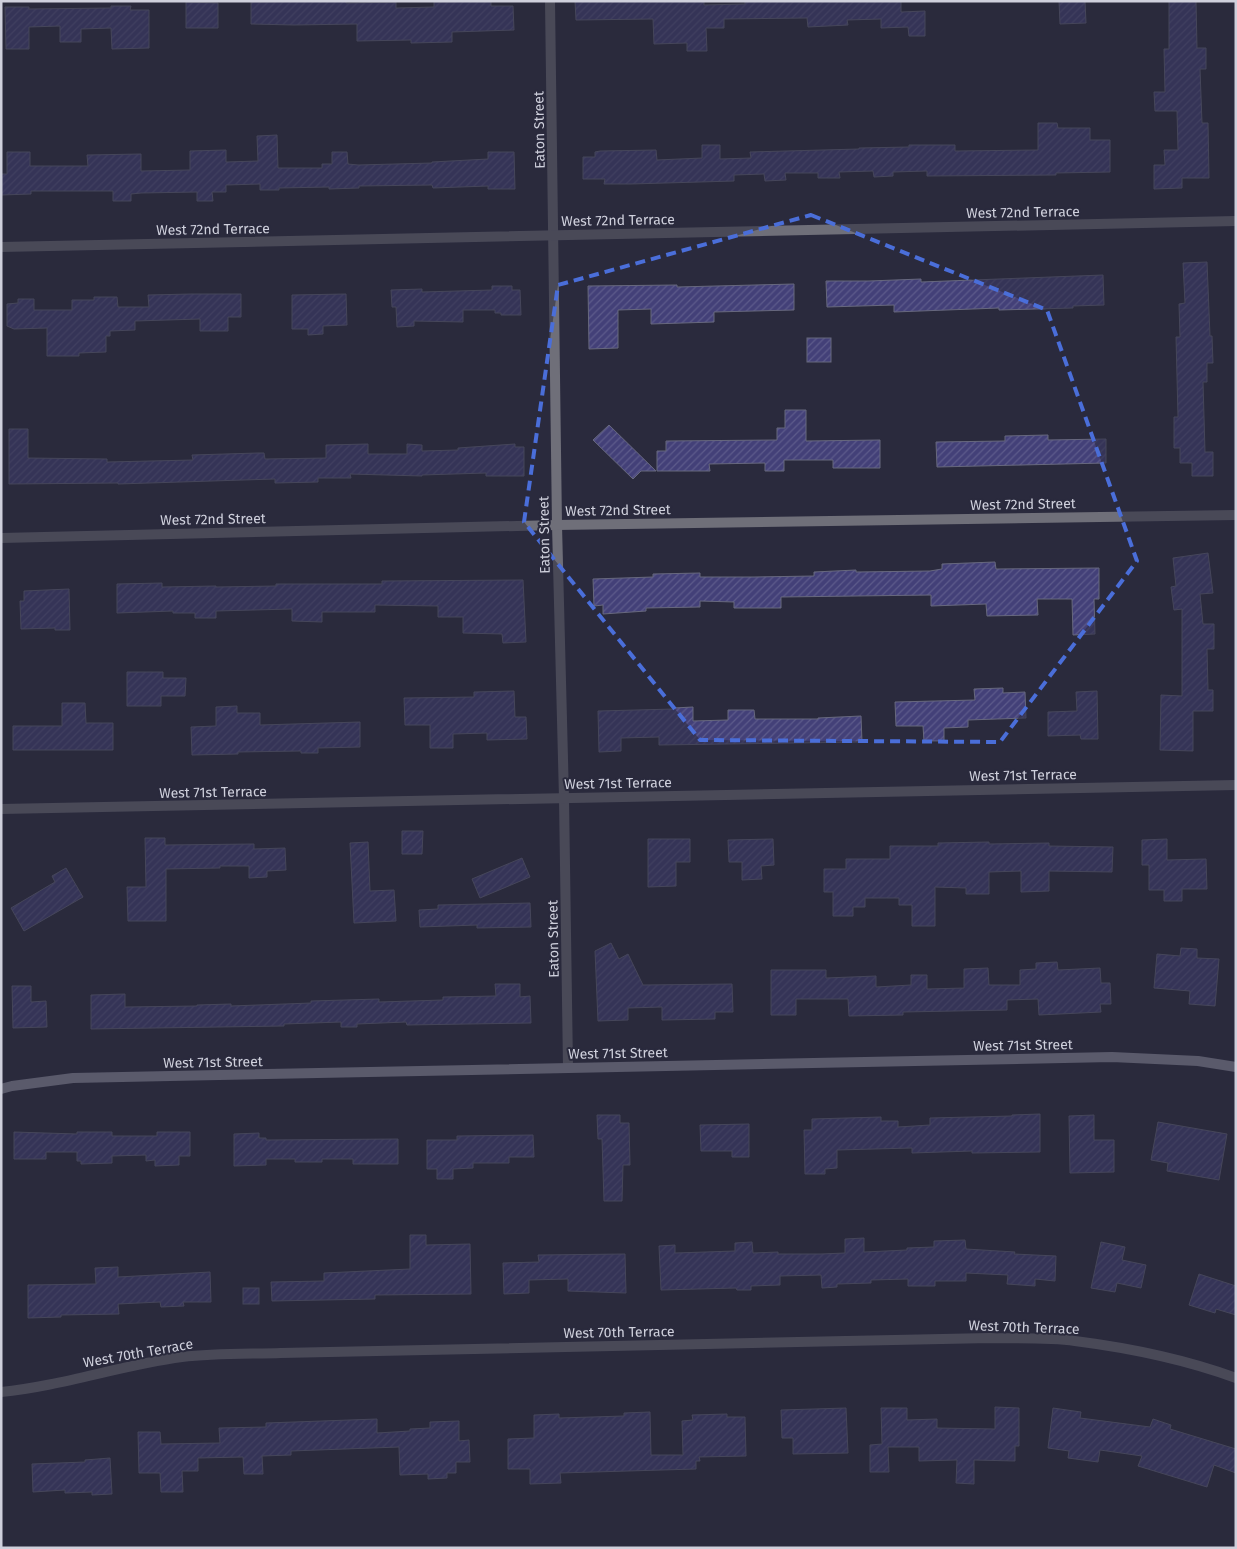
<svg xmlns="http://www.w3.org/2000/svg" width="1237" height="1549" font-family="'Fira Sans',sans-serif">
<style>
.building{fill:url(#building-hatch);stroke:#67687e}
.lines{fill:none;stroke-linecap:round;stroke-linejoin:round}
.street{stroke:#6f6f79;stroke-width:10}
.secondary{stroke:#9494a4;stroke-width:10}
.marked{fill:none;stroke:#4a6ed9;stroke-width:4;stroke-dasharray:10 6;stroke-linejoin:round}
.labels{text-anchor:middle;stroke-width:4;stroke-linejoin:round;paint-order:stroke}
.street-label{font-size:14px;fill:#cfd0dc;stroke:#2a2a3d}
</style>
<defs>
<pattern id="building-hatch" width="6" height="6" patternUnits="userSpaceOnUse" patternTransform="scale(1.25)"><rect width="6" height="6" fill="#434078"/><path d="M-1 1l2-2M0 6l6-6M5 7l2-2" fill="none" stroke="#5d5b8b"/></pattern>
</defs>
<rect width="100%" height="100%" fill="#2a2a3d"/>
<g class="building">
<polygon points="346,1 346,3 396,2 396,8 434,7 434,2 491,1 491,6 513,6 514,30 452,32 452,42 411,43 411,40 357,41 357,24 294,25 251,24 251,2"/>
<polygon points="575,1 704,1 704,5 745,4 745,1 901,1 901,12 925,11 925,36 909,36 908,27 881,28 881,19 847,20 848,25 808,27 807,18 724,19 724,28 706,28 707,51 687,51 687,43 654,44 653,19 576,20"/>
<polygon points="1059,1 1085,1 1086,23 1060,24"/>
<polygon points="1169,1 1196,1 1197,48 1206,48 1206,69 1200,69 1202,123 1208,123 1209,178 1182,178 1182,188 1154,189 1154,165 1165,165 1164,150 1178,150 1177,111 1155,111 1154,92 1165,92 1164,49 1169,49"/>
<polygon points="186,2 218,3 218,28 186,28"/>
<polygon points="111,6 131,6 130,10 149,10 149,48 112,49 111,28 81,29 81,42 60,42 60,26 29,27 29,49 6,49 5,7 29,7 29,9 111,8"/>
<polygon points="1038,123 1057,123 1058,128 1090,128 1090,140 1110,140 1110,172 1056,173 1056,175 927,176 927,171 893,172 893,176 874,177 873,171 839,172 840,178 818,178 818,173 785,173 786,180 765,181 764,174 734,175 734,181 631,184 604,184 605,179 583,179 583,157 595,157 595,152 600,151 656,150 657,160 702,158 702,145 720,145 720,159 751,158 750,152 859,149 859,148 909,147 909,145 955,145 955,151 1038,150"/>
<polygon points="277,135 278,168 322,168 322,164 332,164 332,152 347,152 348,164 358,165 432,163 432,162 488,159 488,152 514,152 515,189 488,189 488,186 433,188 432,185 359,186 359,188 329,189 329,187 279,188 279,190 260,190 260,184 226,185 226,192 212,192 213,201 197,201 197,192 141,193 131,194 131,201 113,201 113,191 31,191 31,194 1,195 1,174 7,174 7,152 30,152 30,166 88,166 87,155 141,154 141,171 190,170 190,151 226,150 226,162 258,161 257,136"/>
<polygon points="1207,262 1210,336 1212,336 1213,363 1207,363 1207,382 1203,382 1205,452 1213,452 1213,476 1192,476 1192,463 1180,463 1180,448 1174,448 1174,417 1178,417 1176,337 1180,337 1179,304 1185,303 1183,263"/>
<polygon points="1103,275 1104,305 1073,306 1073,308 999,310 999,308 894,312 894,305 827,307 826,281 869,281 921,279 921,282"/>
<polygon points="794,284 794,310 714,312 714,322 651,324 651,309 618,310 618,348 589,349 588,286 677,285 677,287"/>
<polygon points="492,286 512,286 512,290 520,290 521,315 501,315 501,313 495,313 495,310 463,310 463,322 414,321 414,326 397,327 396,307 392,307 391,290 422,289 422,292 492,290"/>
<polygon points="191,294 241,294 241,317 228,317 228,331 200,331 200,319 135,321 135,330 110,331 110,336 106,336 106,352 79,353 79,356 47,356 47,328 14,329 7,326 7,304 18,303 18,299 34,299 34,310 72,310 72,300 94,300 94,297 117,297 118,307 149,307 148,295"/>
<polygon points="346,294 347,325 323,326 323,334 308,335 308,329 292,329 292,295"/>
<rect x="807" y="338" width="24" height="24"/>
<polygon points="785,410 806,410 806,441 880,440 880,468 833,468 833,460 784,460 784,471 765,471 765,463 709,464 710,471 657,471 657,451 666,451 666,441 777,440 777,428 785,428"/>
<polygon points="609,425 656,471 641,471 633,479 593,440"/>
<polygon points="9,429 28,429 28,458 107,459 107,462 193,460 192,455 258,453 264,453 265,459 326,458 326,445 368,444 368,454 407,454 407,444 422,445 422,451 458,450 458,448 515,444 515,447 524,447 524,476 486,476 486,473 422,475 422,476 350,474 351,478 318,478 318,482 275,483 275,479 118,484 118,483 9,484"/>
<polygon points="1048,435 1048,440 1106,439 1106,463 937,467 936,442 1005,441 1005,436"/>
<polygon points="1208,553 1213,593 1200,594 1203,624 1214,624 1214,649 1207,649 1208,690 1213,690 1213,711 1193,711 1193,751 1160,750 1161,695 1182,696 1182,609 1174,610 1171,587 1176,586 1173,558"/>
<polygon points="995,562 996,569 1099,568 1099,599 1094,599 1095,634 1073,635 1072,599 1037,599 1038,615 987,616 986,604 931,606 931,595 781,597 781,608 734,608 734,602 700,601 700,607 646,608 646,611 603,614 603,605 594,606 593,579 653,577 653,574 700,573 700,577 754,577 814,576 814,572 856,570 856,572 930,571 942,569 942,564"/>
<polygon points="523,580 526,642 503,643 502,634 463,633 463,617 438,617 438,606 375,605 375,612 322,612 322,622 292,621 292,609 216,611 216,618 195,618 195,613 173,613 173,611 117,613 117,584 162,583 162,587 216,586 216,587 276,586 276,584 382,584 382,581"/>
<polygon points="69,589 70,630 55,630 55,628 21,629 20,601 24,601 24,591"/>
<polygon points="127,672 163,672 163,678 186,678 185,696 161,696 161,706 127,706"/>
<polygon points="1003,688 1003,693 1025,692 1026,718 968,720 968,727 944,728 944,741 924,741 923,726 896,726 895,702 975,700 974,689"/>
<polygon points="514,691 515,717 526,717 527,739 487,740 487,733 453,734 453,748 430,748 430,725 405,725 404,698 474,697 474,692"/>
<polygon points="1097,691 1098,739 1081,739 1080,735 1048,736 1048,712 1077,711 1076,692"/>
<polygon points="62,703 85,703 86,723 113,723 113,750 13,750 13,726 62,726"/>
<polygon points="237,706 237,713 260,713 260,725 360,722 360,747 318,748 318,753 301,753 301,751 238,752 238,754 192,755 191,727 216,726 216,707"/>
<polygon points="693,707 693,721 728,720 728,710 754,710 755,719 818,719 818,718 861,716 862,742 659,745 659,737 621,738 621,751 599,752 598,711 674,709 674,708"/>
<polygon points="402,831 423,831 422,854 402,854"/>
<polygon points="145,838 165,838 165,845 254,844 254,849 285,848 286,870 267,871 267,877 249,878 249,866 220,866 220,868 166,869 166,921 128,921 127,887 146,887"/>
<polygon points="648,839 690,839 690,862 676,862 676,886 648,887"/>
<polygon points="773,839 774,865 761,866 762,879 742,880 742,862 729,862 728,840"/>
<polygon points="1167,839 1167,860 1206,859 1207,889 1182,889 1182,901 1164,901 1164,890 1149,890 1149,865 1142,865 1142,840"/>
<polygon points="368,842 370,891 394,890 396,921 354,923 350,843"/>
<polygon points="989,842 989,844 1049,843 1049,846 1113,847 1112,872 1049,871 1049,891 1021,892 1021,871 989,872 989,894 966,894 966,888 935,887 935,926 912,926 912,905 899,905 899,898 865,898 865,907 853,907 853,916 833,916 833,892 824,892 824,869 846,869 846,859 890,859 890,846 938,846 938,843"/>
<polygon points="522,858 530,877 480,898 472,879"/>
<polygon points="66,868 83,897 24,931 11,908 55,882 52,876"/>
<polygon points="530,903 531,927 477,928 477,925 420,927 419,910 438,909 438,905"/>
<polygon points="611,943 619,959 628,954 643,985 732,984 733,1012 715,1012 715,1019 662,1020 662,1007 628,1008 628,1020 598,1021 595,951"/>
<polygon points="1181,948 1197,949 1197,958 1219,959 1215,1006 1189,1004 1190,991 1154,988 1157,954 1180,956"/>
<polygon points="1057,962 1058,970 1100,968 1101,983 1110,983 1111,1004 1100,1004 1101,1012 1039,1015 1038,999 1007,1000 1007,1010 903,1012 903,1015 849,1016 848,999 796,999 796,1015 771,1015 771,970 826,970 826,978 876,976 876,987 911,985 911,975 927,975 927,989 964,988 964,969 988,968 989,985 1020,985 1020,970 1036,969 1036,963"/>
<polygon points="495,984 520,984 520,997 530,996 531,1023 407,1025 406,1022 357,1024 357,1027 341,1027 341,1022 284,1024 284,1026 91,1029 91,995 125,994 125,1007 197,1006 197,1005 231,1004 231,1006 311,1003 311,1001 379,999 379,1002 443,1000 443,997 496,996"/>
<polygon points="12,986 31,986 31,1002 46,1001 47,1027 13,1028"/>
<polygon points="1040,1114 1040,1152 972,1153 972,1151 912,1153 912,1148 837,1150 837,1168 825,1169 825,1174 805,1174 804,1130 812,1130 812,1119 881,1117 881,1121 898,1121 898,1127 930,1125 930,1118 1012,1116 1012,1115"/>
<polygon points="597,1115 620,1115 620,1123 629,1123 630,1165 623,1165 622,1201 604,1201 602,1139 598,1139"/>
<polygon points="1094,1115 1094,1140 1114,1140 1114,1172 1070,1173 1069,1116"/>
<polygon points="1158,1122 1227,1134 1219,1180 1167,1171 1168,1163 1151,1160"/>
<polygon points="749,1124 749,1157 732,1157 732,1151 701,1151 700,1125"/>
<polygon points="14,1132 77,1134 77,1132 112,1132 112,1136 157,1136 157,1132 190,1132 190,1156 179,1156 179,1165 155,1166 155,1160 146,1161 146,1155 112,1156 112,1163 81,1164 81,1161 77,1161 77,1152 46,1152 46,1159 14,1159"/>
<polygon points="259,1133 259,1138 266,1138 266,1140 398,1139 398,1164 353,1164 353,1159 322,1159 322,1162 295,1162 295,1159 266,1159 266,1165 234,1166 234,1134"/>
<polygon points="533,1135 534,1157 509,1157 509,1163 473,1163 473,1168 453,1169 453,1179 437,1179 437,1169 427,1169 427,1140 457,1140 457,1136"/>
<polygon points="410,1235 426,1235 426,1245 470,1244 471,1294 375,1295 375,1299 272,1301 271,1282 324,1281 324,1273 410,1269"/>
<polygon points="864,1238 864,1252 907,1250 907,1248 934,1247 934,1241 965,1240 966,1249 1015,1252 1014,1254 1056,1256 1055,1281 1035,1279 1035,1286 1007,1284 1008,1275 966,1273 966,1281 935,1281 935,1286 908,1286 908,1279 871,1280 871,1283 837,1284 837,1287 822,1288 821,1275 780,1276 780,1285 751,1286 751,1290 737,1290 736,1288 661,1290 659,1246 675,1245 675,1253 735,1251 735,1243 752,1242 753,1253 778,1252 778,1254 821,1254 845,1253 845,1239"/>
<polygon points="1101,1242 1125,1247 1122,1260 1146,1265 1141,1288 1117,1283 1115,1292 1091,1288"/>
<polygon points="625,1254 626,1293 568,1291 568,1279 529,1280 529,1293 504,1294 503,1263 539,1262 538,1255"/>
<polygon points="118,1267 118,1277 210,1272 211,1302 183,1302 184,1306 161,1307 160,1302 118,1304 119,1314 61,1315 61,1317 28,1318 28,1285 96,1284 95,1268"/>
<polygon points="1199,1274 1236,1286 1236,1315 1216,1309 1215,1313 1189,1305"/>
<rect x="243" y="1288" width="16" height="16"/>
<polygon points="995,1407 1019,1408 1019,1446 1015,1446 1015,1461 974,1460 974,1484 956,1483 957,1460 919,1461 919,1447 888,1447 889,1472 870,1472 870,1445 882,1444 881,1408 907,1408 907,1420 937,1419 937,1428 995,1429"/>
<polygon points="846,1408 848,1453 793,1454 793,1438 782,1438 781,1410"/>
<polygon points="1053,1408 1081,1412 1080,1418 1150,1427 1153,1419 1171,1425 1170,1429 1236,1449 1236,1473 1214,1465 1207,1487 1138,1466 1142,1456 1100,1450 1098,1462 1068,1458 1069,1451 1048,1448"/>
<polygon points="650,1412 651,1455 683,1455 682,1421 693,1420 692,1415 727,1414 727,1417 745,1417 746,1456 699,1457 700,1461 696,1461 696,1469 560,1473 561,1483 530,1484 530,1469 508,1469 508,1439 534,1438 534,1415 559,1414 559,1418 624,1416 624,1413"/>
<polygon points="377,1419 377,1433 410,1431 410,1429 430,1428 430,1422 459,1421 459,1441 469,1440 470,1462 456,1462 456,1473 447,1473 447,1478 428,1479 428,1474 400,1475 399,1447 291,1451 291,1455 262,1456 263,1474 244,1474 243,1457 198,1458 198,1471 182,1471 183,1492 161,1492 160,1473 139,1473 138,1432 160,1432 161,1444 220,1443 219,1428 266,1427 266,1423"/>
<polygon points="110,1458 112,1494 92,1495 92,1492 65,1493 65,1490 33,1492 32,1464 85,1462 85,1460"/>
</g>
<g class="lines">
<g class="street">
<polyline points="550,1 557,525 564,798 568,1067"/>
<polyline points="1,247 1236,221"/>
<polyline points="1,538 557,525 1236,515"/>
<polyline points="1,809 1236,785"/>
<path d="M 1,1392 C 62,1386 121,1365 182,1357 C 214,1353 248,1354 281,1353 L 990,1338 C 1018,1339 1047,1337 1075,1341 C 1130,1348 1184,1359 1236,1378"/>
</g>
<polyline class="secondary" points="1,1089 12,1086 73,1078 1112,1057 1198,1061 1236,1067"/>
</g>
<path d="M0 0H1237V1549H0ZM 811,215 L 1047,310 L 1137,561 L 1000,742 L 700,740 L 524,522 L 558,285 Z" fill="#2a2a3d" fill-opacity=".55" fill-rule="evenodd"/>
<path class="marked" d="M 811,215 L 1047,310 L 1137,561 L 1000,742 L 700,740 L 524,522 L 558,285 Z"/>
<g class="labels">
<g class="street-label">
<text transform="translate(539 130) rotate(-91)" y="5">Eaton Street</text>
<text transform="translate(1023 212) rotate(-1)" y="5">West 72nd Terrace</text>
<text transform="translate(618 220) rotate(-1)" y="5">West 72nd Terrace</text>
<text transform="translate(213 229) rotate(-1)" y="5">West 72nd Terrace</text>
<text transform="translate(1023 504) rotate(-1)" y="5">West 72nd Street</text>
<text transform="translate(618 510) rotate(-1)" y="5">West 72nd Street</text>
<text transform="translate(213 519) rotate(-1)" y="5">West 72nd Street</text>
<text transform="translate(544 535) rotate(-91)" y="5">Eaton Street</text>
<text transform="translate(1023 775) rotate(-1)" y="5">West 71st Terrace</text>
<text transform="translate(618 783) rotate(-1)" y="5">West 71st Terrace</text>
<text transform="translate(213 792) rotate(-1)" y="5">West 71st Terrace</text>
<text transform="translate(553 939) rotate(-91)" y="5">Eaton Street</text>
<text transform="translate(1023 1045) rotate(-1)" y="5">West 71st Street</text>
<text transform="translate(618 1053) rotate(-1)" y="5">West 71st Street</text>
<text transform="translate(213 1062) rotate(-1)" y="5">West 71st Street</text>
<text transform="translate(1024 1327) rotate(2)" y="5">West 70th Terrace</text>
<text transform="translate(619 1332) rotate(-1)" y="5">West 70th Terrace</text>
<text transform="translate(138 1353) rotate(-10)" y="5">West 70th Terrace</text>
</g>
</g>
<rect width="1237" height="1549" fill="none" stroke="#cfd0dc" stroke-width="5"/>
</svg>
